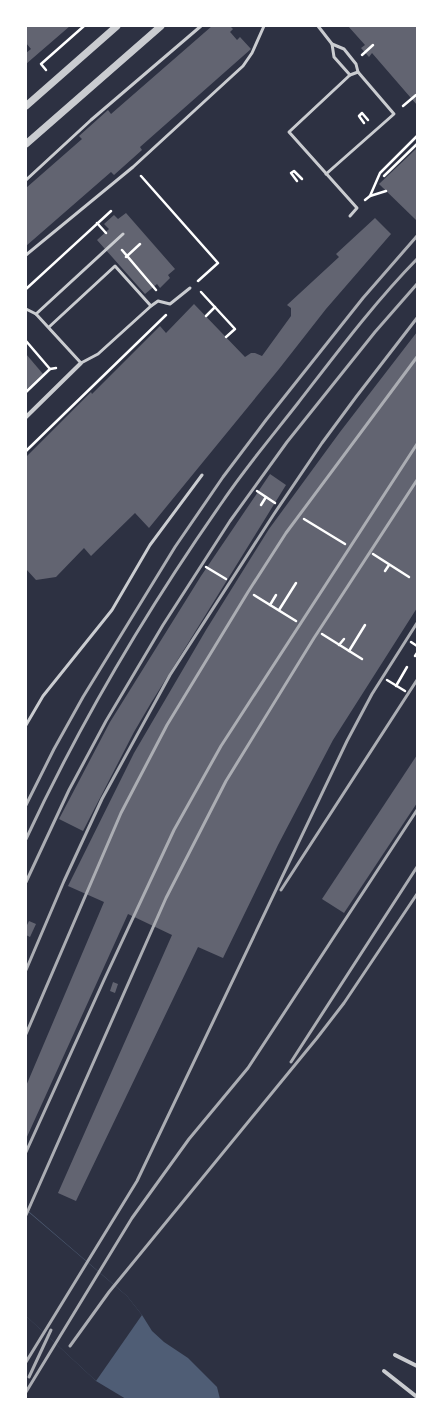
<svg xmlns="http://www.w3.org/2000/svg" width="443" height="1425" font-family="Barlow,sans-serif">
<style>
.water{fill:#4f5d75}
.pier{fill:#2d3142}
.building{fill:#626471}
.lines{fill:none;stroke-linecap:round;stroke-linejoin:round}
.path{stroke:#fff;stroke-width:2.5}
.service{stroke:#caccd0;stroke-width:3}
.minor{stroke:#caccd0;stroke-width:4}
.tertiary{stroke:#caccd0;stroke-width:7}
.rail{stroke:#abadb3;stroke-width:3}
</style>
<rect width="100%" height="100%" fill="#2d3142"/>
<polygon class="water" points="26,1209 127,1296 142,1315 152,1331 164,1342 188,1358 217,1387 220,1399 126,1399 96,1381 26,1316"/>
<polygon class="pier" points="26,1210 127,1296 142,1315 96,1381 26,1316"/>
<g class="building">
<polygon points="26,26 70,26 26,64 26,53 31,49 26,43"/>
<polygon points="212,26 230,26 233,29 230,32 231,33 237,40 240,37 251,49 140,147 142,150 114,175 111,172 26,246 26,188 82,139 79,136 108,110 111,114"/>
<polygon points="348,26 417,26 417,105 372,53 369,57 361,48 365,45"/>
<polygon points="417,148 417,219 416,220 379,184"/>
<polygon points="126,213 175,269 168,275 170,278 160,288 157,284 145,294 97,240 109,229 104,224 114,215 118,219"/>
<polygon points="375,218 391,234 326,309 279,369 149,528 135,513 91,556 84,548 56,577 36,580 26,569 26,457 91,392 92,394 160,326 166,333 194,304 245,357 251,353 255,353 262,356 291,316 291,308 287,305 339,257 336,254"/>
<polygon points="417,332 417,608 333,740 278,845 223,958 198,947 76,1201 58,1193 172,935 128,914 26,1139 26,1086 104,902 68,886 134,753 206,630 269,529 340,432"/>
<polygon points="26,354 43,374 26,390"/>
<polygon points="270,474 286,485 151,703 134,732 83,831 59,819 110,722 201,576"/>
<polygon points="417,755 417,803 344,913 322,899"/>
<polygon points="29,921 36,924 30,937 26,935 26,927"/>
<polygon points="113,982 118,984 115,993 110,991"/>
</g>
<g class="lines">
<g class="path">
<polyline points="362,55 373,45"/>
<polyline points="46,70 41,64 84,26"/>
<polyline points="403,106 416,95"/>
<polyline points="364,123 359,116 362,113 368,120"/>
<polyline points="141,176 218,263 198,281"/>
<polyline points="384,176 417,144"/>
<polyline points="297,181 291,173 294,171 302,179"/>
<polyline points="370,196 386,191"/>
<polyline points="365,200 370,196 380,173 417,136"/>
<polyline points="97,223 106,233"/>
<polyline points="122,250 156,290"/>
<polyline points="126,257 140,244"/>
<polyline points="26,289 111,211"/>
<polyline points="201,292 235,329 226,337"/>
<polyline points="206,316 215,307"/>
<polyline points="26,341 50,369"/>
<polyline points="26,392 50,369 56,368"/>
<polyline points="26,451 166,315"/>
<polyline points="257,491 275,503"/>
<polyline points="261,505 266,497"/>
<polyline points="304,519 345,544"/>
<polyline points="373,554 409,577"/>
<polyline points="206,567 226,579"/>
<polyline points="385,571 389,565"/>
<polyline points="254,595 296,621"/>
<polyline points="270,605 276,595"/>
<polyline points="279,610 296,583"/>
<polyline points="322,634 362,659"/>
<polyline points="411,642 417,646"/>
<polyline points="339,645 344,639"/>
<polyline points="349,651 365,625"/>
<polyline points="415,656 417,653"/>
<polyline points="387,680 405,691"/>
<polyline points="396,686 407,667"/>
</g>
<g class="service">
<polyline points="318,26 332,44 344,49 356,64 358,72"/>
<polyline points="332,44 334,57 350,75 289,132 357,208 350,216"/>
<polyline points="326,174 394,114 358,72 350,75"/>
<polyline points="26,180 91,120 201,26"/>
<polyline points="26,255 133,167 243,66 252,53 264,26"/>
<polyline points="26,309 36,314 81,363 98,354 151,306 158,301 170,304 190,288"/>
<polyline points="36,314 123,234"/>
<polyline points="49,327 115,266 151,306"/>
<polyline points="26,725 43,696 112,610 150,545 202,475"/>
</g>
<g class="minor">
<polyline points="26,417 81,363"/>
<polyline points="395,1355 417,1366"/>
<polyline points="384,1371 417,1397"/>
</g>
<g class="tertiary">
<polyline points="26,106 117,26"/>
<polyline points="26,144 161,26"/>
</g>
<g class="rail">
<polyline points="26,805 54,749 83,697 175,547 223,477 266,420 363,298 417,236"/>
<path d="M 26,839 C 81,721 148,608 223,501 C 246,467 273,435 298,403 C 336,354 374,303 417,259"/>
<polyline points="26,882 69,790 106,721 163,625 230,521 287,442 375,332 417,284"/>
<polyline points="281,890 417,680"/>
<polyline points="26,970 64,881 102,799 170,675 274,514 322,443 356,397 417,318"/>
<polyline points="26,1034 121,813 167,725 248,592 286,533 417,357"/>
<polyline points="291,1062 417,867"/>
<polyline points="26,1152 104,980 174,830 221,746 417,444"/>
<polyline points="26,1215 166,898 226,781 314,638 417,480"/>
<polyline points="70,1346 109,1292 317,1038 344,1003 417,894"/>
<polyline points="26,1362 137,1181 347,741 372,694 417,623"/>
<polyline points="29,1377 51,1330"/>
<polyline points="26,1392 132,1218 189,1139 248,1068 417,810"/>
</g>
</g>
<rect width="443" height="1425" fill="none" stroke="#ffffff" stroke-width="54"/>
</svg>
